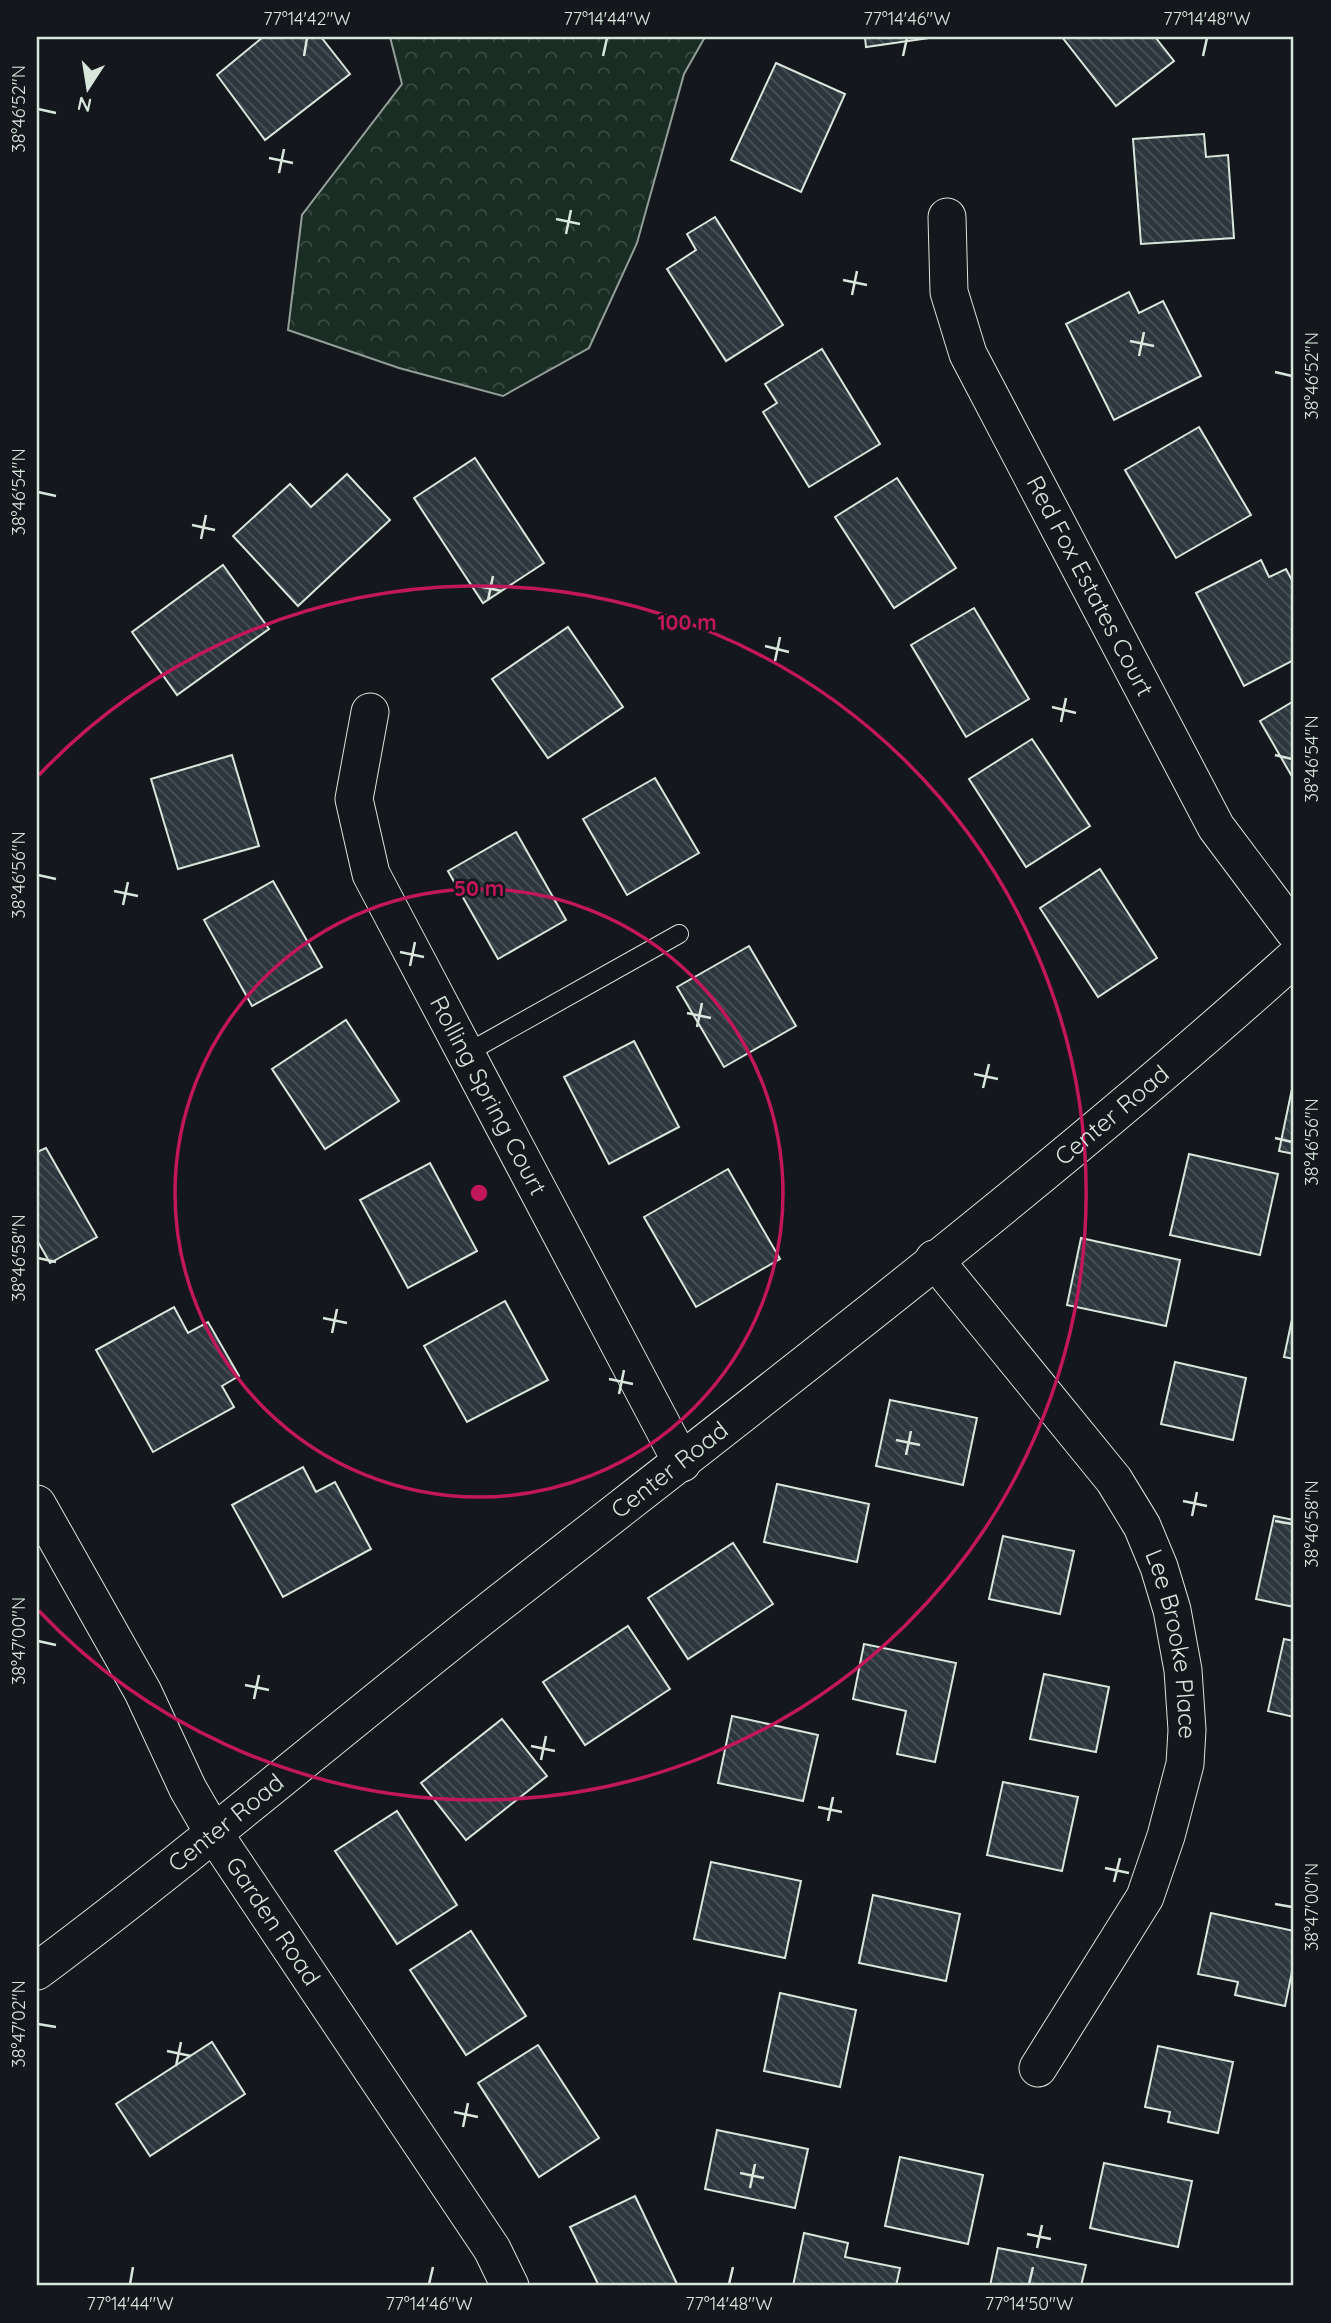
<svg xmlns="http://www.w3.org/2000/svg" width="1331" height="2323" font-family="Quicksand,sans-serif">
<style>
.forest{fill:url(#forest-crowns);stroke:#939e99;stroke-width:2}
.building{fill:url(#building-back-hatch);stroke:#d8e6dc;stroke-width:2}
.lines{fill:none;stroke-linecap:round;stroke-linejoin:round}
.service-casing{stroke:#d8e6dc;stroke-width:20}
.minor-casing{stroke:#d8e6dc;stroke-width:39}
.service{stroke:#14181c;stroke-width:18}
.minor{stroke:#14181c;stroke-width:37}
.ticks{fill:none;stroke:#d8e6dc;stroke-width:2.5}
.ring{fill:none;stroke:#c2185b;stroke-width:3.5}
.labels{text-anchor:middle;stroke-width:5;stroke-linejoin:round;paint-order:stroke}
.street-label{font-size:24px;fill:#d8e6dc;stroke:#14181c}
.centre{fill:#c2185b;stroke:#14181c;stroke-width:3.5}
.ring-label{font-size:21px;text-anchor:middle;font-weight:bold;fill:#c2185b;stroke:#14181c;stroke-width:5;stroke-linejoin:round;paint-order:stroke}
.neatline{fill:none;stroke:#d8e6dc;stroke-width:2.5}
.ticks-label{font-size:18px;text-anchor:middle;fill:#d8e6dc}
</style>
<defs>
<pattern id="forest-crowns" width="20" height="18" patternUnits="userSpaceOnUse" patternTransform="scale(1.75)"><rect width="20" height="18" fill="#1a2d24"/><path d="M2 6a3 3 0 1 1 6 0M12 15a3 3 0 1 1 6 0" fill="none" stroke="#3b4b43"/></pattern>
<pattern id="building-back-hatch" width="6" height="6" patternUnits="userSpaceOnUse" patternTransform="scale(1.75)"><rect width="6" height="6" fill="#2c363c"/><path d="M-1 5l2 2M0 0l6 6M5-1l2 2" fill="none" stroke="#4a5358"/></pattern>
</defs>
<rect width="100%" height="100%" fill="#14181c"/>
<polygon class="forest" points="390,37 705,37 684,74 637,243 589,348 503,396 399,368 288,330 302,215 402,84"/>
<g class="building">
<polygon points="263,37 321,37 350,74 265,140 217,75"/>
<polygon points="865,37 936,37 866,47"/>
<polygon points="1062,37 1155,37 1174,61 1116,106"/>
<polygon points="776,63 845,94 801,192 731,160"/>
<polygon points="1204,134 1206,157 1228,155 1234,238 1141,244 1133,139"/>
<polygon points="715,217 783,325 726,361 667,269 696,250 687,234"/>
<polygon points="1129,292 1139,313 1163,301 1201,376 1114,420 1066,324"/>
<polygon points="822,349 880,444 809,487 763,412 777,403 765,384"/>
<polygon points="1199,427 1251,515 1176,558 1125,470"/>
<polygon points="475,458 544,563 483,603 414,498"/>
<polygon points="347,474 390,520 298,606 233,536 290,484 311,507"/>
<polygon points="897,478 956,568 894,608 835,517"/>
<polygon points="1261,560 1269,577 1286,569 1294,584 1294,660 1244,686 1196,593"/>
<polygon points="223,565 269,629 177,695 132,632"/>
<polygon points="974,608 1029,699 966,737 911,645"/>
<polygon points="568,627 623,707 548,758 492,679"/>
<polygon points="1294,701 1294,780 1260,721"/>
<polygon points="1032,739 1090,826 1026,867 969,779"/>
<polygon points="232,755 259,846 178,869 151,779"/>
<polygon points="655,778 699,853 627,895 583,819"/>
<polygon points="516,832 566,920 498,959 448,871"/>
<polygon points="1100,869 1157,958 1098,997 1040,908"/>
<polygon points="273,881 322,967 252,1006 204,920"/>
<polygon points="749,946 796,1026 724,1067 677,987"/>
<polygon points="346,1020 399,1101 325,1149 272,1069"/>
<polygon points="634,1041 679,1127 609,1164 564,1077"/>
<polygon points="1293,1084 1294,1084 1294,1154 1279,1151"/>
<polygon points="46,1148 97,1237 50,1263 37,1240 37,1152"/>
<polygon points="1189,1154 1278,1174 1260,1255 1170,1235"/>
<polygon points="430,1163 477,1251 408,1288 360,1200"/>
<polygon points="728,1169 780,1259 696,1307 644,1217"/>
<polygon points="1081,1238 1180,1260 1166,1326 1067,1305"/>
<polygon points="505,1301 548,1380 467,1422 424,1346"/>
<polygon points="174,1307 188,1333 208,1322 239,1376 222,1386 234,1407 153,1452 96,1350"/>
<polygon points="1294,1310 1294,1359 1284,1357"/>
<polygon points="1175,1362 1246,1378 1233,1440 1161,1424"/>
<polygon points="890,1400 977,1418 963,1485 876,1466"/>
<polygon points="303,1467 316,1492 335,1482 371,1549 283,1597 232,1505"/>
<polygon points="777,1484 869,1504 857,1562 764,1542"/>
<polygon points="1274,1516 1294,1520 1294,1607 1256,1599"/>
<polygon points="1003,1536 1074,1551 1060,1614 989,1599"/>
<polygon points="733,1543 773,1604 688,1659 648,1598"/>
<polygon points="628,1626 670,1689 585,1745 543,1682"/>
<polygon points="1284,1639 1294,1641 1294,1717 1268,1711"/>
<polygon points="864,1644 956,1663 935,1762 897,1754 906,1711 853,1699"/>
<polygon points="1044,1674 1109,1687 1096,1752 1030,1739"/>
<polygon points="732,1716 818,1735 803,1801 718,1783"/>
<polygon points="502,1719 547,1776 466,1840 421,1783"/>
<polygon points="1003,1782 1078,1797 1062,1871 987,1855"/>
<polygon points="397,1811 457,1905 397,1944 335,1851"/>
<polygon points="711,1862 801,1881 785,1958 694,1939"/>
<polygon points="873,1895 960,1914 946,1981 859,1963"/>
<polygon points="1211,1913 1294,1931 1294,1962 1285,2006 1235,1995 1238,1982 1198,1974"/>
<polygon points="471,1931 526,2016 466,2055 410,1970"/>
<polygon points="780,1993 856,2010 840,2087 764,2071"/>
<polygon points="212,2042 245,2094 150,2156 116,2104"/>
<polygon points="538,2045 599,2138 539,2177 478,2083"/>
<polygon points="1158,2046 1233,2062 1218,2133 1168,2122 1170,2112 1145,2107"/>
<polygon points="717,2130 808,2149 795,2208 705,2189"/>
<polygon points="900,2157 983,2175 968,2244 885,2226"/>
<polygon points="1104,2163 1192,2181 1178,2247 1090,2228"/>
<polygon points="635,2196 678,2286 599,2286 570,2227"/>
<polygon points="804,2233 848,2243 845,2257 900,2268 896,2286 793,2286"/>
<polygon points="998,2248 1086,2265 1081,2286 990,2286"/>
</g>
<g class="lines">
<defs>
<polyline id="service" points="465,1054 679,934"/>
<g id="minor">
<path id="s1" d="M 947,217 L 949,292 L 968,354 L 1216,827 L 1294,931"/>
<path id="s2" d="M 370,712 L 354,799 L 371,874 L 682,1463"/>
<path id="s3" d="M 934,1259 L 1114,1480 L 1142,1526 L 1159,1567 L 1172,1610 L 1183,1670 L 1187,1730 L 1185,1764 L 1166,1836 L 1145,1897 L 1038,2068"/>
<path id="s4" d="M 37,1504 L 143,1692 L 188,1789 L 213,1832 L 492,2249 L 510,2286"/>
<path id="s5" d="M 37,1971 C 191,1856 337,1731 488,1612 C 760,1399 1037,1189 1294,958"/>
</g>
</defs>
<use href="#service" class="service-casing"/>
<use href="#minor" class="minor-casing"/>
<use href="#service" class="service"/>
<use href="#minor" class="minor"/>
</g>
<path class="ticks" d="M 304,56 L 307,38M 603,56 L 607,38M 903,56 L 907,38M 1203,56 L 1207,38M 38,109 L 56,113M 269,158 L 293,163M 279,173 L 284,149M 556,219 L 580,224M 566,234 L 571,210M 843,280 L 867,285M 852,295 L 857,271M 1130,341 L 1154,346M 1139,356 L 1144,332M 1275,372 L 1292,376M 38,492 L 56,496M 192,525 L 215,530M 201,539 L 206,515M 478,586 L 502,591M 488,600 L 493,576M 765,646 L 789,652M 775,661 L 780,637M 1052,707 L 1076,713M 1061,722 L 1066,698M 1275,755 L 1292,759M 38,875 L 56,879M 114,891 L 138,896M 123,905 L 128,882M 400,952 L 424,957M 410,966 L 415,942M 687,1013 L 711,1018M 697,1027 L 702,1003M 974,1074 L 998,1079M 983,1088 L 989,1064M 1275,1138 L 1292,1142M 38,1258 L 56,1262M 323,1318 L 347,1323M 332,1333 L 337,1309M 609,1379 L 633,1384M 619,1394 L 624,1370M 896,1440 L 920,1445M 906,1455 L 911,1431M 1183,1501 L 1207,1506M 1192,1516 L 1197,1492M 1275,1521 L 1292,1524M 38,1641 L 56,1645M 245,1685 L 269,1690M 254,1699 L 259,1675M 531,1746 L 555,1751M 541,1760 L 546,1736M 818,1807 L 842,1812M 828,1821 L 833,1797M 1105,1868 L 1129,1873M 1114,1882 L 1120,1858M 1275,1904 L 1292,1907M 38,2024 L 56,2027M 167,2051 L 191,2056M 176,2066 L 181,2042M 454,2112 L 478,2117M 463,2127 L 468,2103M 740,2173 L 764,2178M 750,2188 L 755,2164M 1027,2234 L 1051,2239M 1037,2248 L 1042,2225M 130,2284 L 133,2267M 429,2284 L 433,2267M 729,2284 L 733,2267M 1029,2284 L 1033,2267"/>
<g class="ring">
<circle cx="479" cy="1193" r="304"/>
<path d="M39 775A607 607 0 1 1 39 1611"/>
</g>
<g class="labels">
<g class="street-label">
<text dy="8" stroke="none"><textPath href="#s1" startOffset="402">Red Fox Estates Court</textPath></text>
<text dy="8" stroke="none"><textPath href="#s2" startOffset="416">Rolling Spring Court</textPath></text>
<text dy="8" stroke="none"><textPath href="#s5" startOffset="1374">Center Road</textPath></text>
<text dy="8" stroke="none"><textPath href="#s5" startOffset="807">Center Road</textPath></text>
<text dy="8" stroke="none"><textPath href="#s3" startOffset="462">Lee Brooke Place</textPath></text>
<text dy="8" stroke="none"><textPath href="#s5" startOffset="240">Center Road</textPath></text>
<text dy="8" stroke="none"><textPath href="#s4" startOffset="480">Garden Road</textPath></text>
</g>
</g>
<circle cx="479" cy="1193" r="10" class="centre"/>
<g class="ring-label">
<text x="687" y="630">100 m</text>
<text x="479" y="896">50 m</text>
</g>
<rect width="1331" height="2323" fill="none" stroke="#14181c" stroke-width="77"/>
<g transform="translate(88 88) rotate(192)" stroke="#14181c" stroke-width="5" paint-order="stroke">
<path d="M0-5L12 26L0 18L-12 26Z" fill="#d8e6dc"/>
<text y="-10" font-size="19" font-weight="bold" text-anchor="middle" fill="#d8e6dc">N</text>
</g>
<rect x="38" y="38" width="1254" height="2246" class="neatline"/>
<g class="ticks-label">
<text x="307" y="25">77°14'42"W</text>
<text x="607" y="25">77°14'44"W</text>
<text x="907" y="25">77°14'46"W</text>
<text x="1207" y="25">77°14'48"W</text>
<text transform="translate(19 109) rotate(-90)" y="6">38°46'52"N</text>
<text transform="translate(1312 376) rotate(-90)" y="6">38°46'52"N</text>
<text transform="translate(19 492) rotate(-90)" y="6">38°46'54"N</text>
<text transform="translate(1312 759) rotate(-90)" y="6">38°46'54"N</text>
<text transform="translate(19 875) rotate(-90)" y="6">38°46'56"N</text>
<text transform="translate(1312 1142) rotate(-90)" y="6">38°46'56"N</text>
<text transform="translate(19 1258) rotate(-90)" y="6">38°46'58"N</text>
<text transform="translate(1312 1524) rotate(-90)" y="6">38°46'58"N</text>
<text transform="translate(19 1641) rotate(-90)" y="6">38°47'00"N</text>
<text transform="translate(1312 1907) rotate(-90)" y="6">38°47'00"N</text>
<text transform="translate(19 2024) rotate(-90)" y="6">38°47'02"N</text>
<text x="130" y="2310">77°14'44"W</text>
<text x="429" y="2310">77°14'46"W</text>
<text x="729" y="2310">77°14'48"W</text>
<text x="1029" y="2310">77°14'50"W</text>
</g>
</svg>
